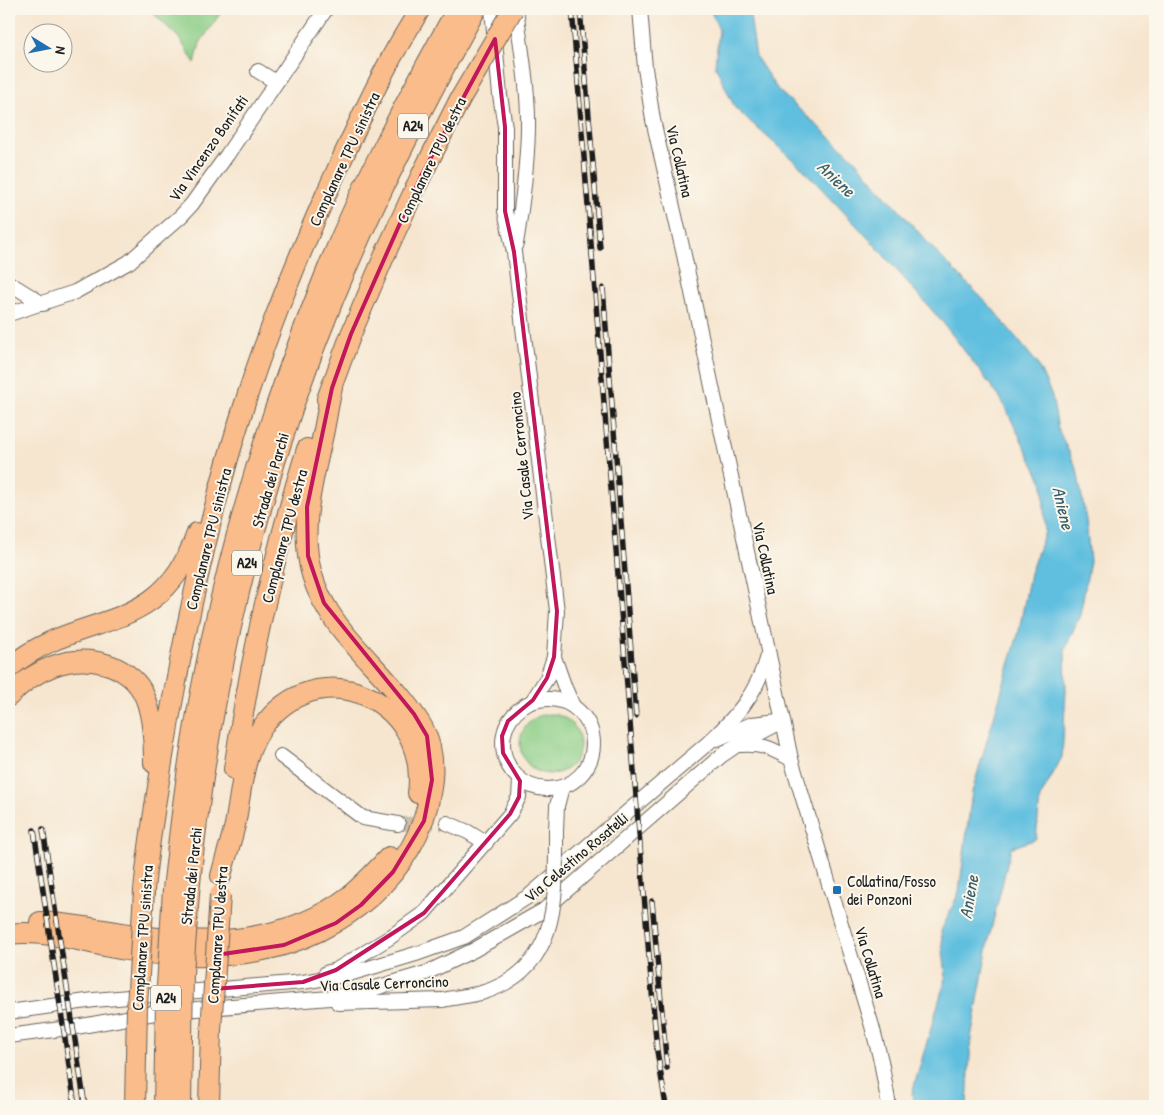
<svg xmlns="http://www.w3.org/2000/svg" width="1164" height="1115" font-family="'Patrick Hand',sans-serif">
<style>
.green{fill:#8cce87;stroke:#547552}
.water{fill:#61bfdf;stroke:#3e6e7e}
.lines{fill:none;stroke-linecap:round;stroke-linejoin:round}
.minor-tunnel{stroke:#cabeac;stroke-width:14;stroke-dasharray:14 7;stroke-linecap:butt}
.minor-casing{stroke:#68635b;stroke-width:16}
.highway-casing{stroke:#68635b;stroke-width:22}
.minor{stroke:#fff;stroke-width:14}
.highway{stroke:#f9bc8a;stroke-width:20}
.rail-casing{stroke:#1c1c1c;stroke-width:5.5}
.rail{stroke:#fbf7ec;stroke-width:4;stroke-dasharray:11;stroke-linecap:butt}
.minor-bridge-casing{stroke:#68635b;stroke-width:16;stroke-linecap:butt}
.highway-bridge-casing{stroke:#68635b;stroke-width:22;stroke-linecap:butt}
.minor-bridge{stroke:#fff;stroke-width:14}
.highway-bridge{stroke:#f9bc8a;stroke-width:20}
.marked{fill:none;stroke:#c2185b;stroke-width:4;stroke-linejoin:round}
.poi-dot{fill:#1f6fb2;stroke:#fbf7ec;stroke-width:2}
.labels{text-anchor:middle;stroke-width:4;stroke-linejoin:round;paint-order:stroke}
.shield{fill:#fbf7ec;stroke:#5f5e5a;stroke-width:1}
.shield-label{font-size:15px;font-weight:bold;fill:#1c1c1c}
.street-label{font-size:16px;fill:#1c1c1c;stroke:#fbf7ec}
.poi-label{font-size:16px;fill:#1c1c1c;stroke:#fbf7ec;text-anchor:start}
.water-label{font-size:18px;font-style:italic;fill:#385d6a;stroke:#fbf7ec}
</style>
<rect width="100%" height="100%" fill="#fbf7ec"/>
<filter id="ink" filterUnits="userSpaceOnUse"><feTurbulence type="fractalNoise" baseFrequency=".02" numOctaves="2"/><feDisplacementMap in="SourceGraphic" scale="10" xChannelSelector="R" yChannelSelector="G"/><feConvolveMatrix kernelMatrix="1 2 1 2 8 2 1 2 1" color-interpolation-filters="sRGB"/></filter>
<filter id="wash" filterUnits="userSpaceOnUse"><feTurbulence type="fractalNoise" baseFrequency=".0096" numOctaves="4" result="noise"/><feDisplacementMap in="SourceGraphic" scale="20" xChannelSelector="R" yChannelSelector="G"/><feGaussianBlur stdDeviation="1.12" result="paint"/><feColorMatrix in="noise" values="0 0 0 0 0 0 0 0 0 0 0 0 0 0 0 0 0 1.4 0 .05"/><feComposite in="paint" operator="in"/></filter>
<g filter="url(#wash)">
<rect width="100%" height="100%" fill="#f6e6d0"/>
<g class="green">
<polygon points="149,9 223,9 200,43 195,63 179,38"/>
<circle cx="550" cy="744" r="30"/>
</g>
<polygon class="water" points="710,9 749,9 756,57 778,90 853,158 937,253 991,307 1037,363 1052,396 1058,429 1077,469 1086,520 1090,561 1080,615 1065,649 1066,691 1062,757 1040,798 1036,839 1011,848 990,934 971,1038 967,1106 914,1106 912,1093 946,977 941,931 959,892 972,792 1019,631 1030,573 1045,532 1043,484 1001,399 944,324 874,244 802,168 735,108 715,65 719,30"/>
</g>
<g filter="url(#ink)">
<g class="lines">
<polyline class="minor-tunnel" points="398,824 447,823"/>
<defs>
<g id="minor">
<polyline points="492,9 500,95 505,127 505,211 514,252 557,611 554,657 547,678 533,700"/>
<polyline points="640,9 645,68 653,120 684,255 783,721 791,759 872,1026 881,1061 889,1106"/>
<polyline points="258,71 276,82"/>
<path d="M 516,244 C 522,206 527,168 528,130 C 529,90 521,49 516,9"/>
<polyline points="9,283 43,304"/>
<polyline points="9,314 75,292 129,262 181,216 192,204 227,155 326,9"/>
<polyline points="554,657 565,688 573,706"/>
<circle cx="548" cy="744" r="45"/>
<polyline points="717,739 752,724 778,721"/>
<path d="M 740,745 C 762,743 772,749 791,759"/>
<polyline points="281,756 363,818 398,824"/>
<polyline points="447,823 468,832 486,843"/>
<polyline points="556,831 557,806 562,787"/>
<polyline points="326,973 336,970 389,938 424,913 510,814 519,797 520,781"/>
<polyline points="338,1003 443,1000"/>
<path d="M 9,1012 L 94,1000 L 303,982 L 349,974 L 419,953 L 464,937 L 529,896 L 708,743 C 736,717 757,694 767,656"/>
<polyline points="9,1036 76,1027 160,1012 330,998 362,992 426,973 474,950 544,910 721,756 737,745 783,721"/>
</g>
<g id="highway">
<polyline points="327,399 351,334 386,252"/>
<path d="M 9,668 C 78,608 160,641 197,533"/>
<path d="M 9,696 C 34,670 69,653 106,664 C 120,668 135,678 142,691 C 153,710 154,742 154,763"/>
<path d="M 234,769 C 250,661 274,553 307,449"/>
<path d="M 221,876 C 225,859 231,842 235,825 C 242,789 242,751 267,721 C 327,650 430,705 418,793"/>
<path d="M 173,890 C 178,845 183,800 190,755 C 216,590 262,428 326,273 C 363,182 409,95 457,9"/>
<path d="M 144,891 C 149,833 160,777 169,720 C 188,614 211,508 244,406 C 267,333 296,262 327,192 C 346,150 365,107 387,66 C 397,46 409,28 420,9"/>
<path d="M 189,893 C 208,691 256,488 333,300 C 374,200 424,104 476,9"/>
<path d="M 40,922 C 77,924 112,932 149,937 C 217,946 292,940 348,897 C 363,885 376,871 389,857"/>
<path d="M 9,934 C 48,929 88,944 126,950 C 170,957 215,959 259,951 C 340,936 419,874 431,788 C 434,768 433,747 423,728 C 417,717 409,707 401,697 C 370,659 326,624 312,575 C 299,529 312,484 322,439 C 326,422 328,405 332,388"/>
</g>
</defs>
<use href="#minor" class="minor-casing"/>
<use href="#highway" class="highway-casing"/>
<use href="#minor" class="minor"/>
<use href="#highway" class="highway"/>
<defs>
<g id="rail">
<polyline points="572,9 649,956 657,1051 666,1106"/>
<polyline points="580,9 600,248"/>
<polyline points="603,288 636,716"/>
<polyline points="43,829 85,1106"/>
<polyline points="34,830 75,1106"/>
<polyline points="652,901 667,1068"/>
</g>
</defs>
<use href="#rail" class="rail-casing"/>
<use href="#rail" class="rail"/>
<defs>
<path id="minor-bridge" d="M 443,1000 C 456,997 469,996 481,993 C 560,970 556,898 556,831"/>
<g id="highway-bridge">
<polyline points="386,252 421,176 460,99 513,9"/>
<polyline points="135,1106 137,1007 144,891"/>
<polyline points="164,1106 166,1002 173,890"/>
<polyline points="181,1106 183,974 189,893"/>
<polyline points="209,1106 211,1030 220,895"/>
</g>
</defs>
<use href="#minor-bridge" class="minor-bridge-casing"/>
<use href="#highway-bridge" class="highway-bridge-casing"/>
<use href="#minor-bridge" class="minor-bridge"/>
<use href="#highway-bridge" class="highway-bridge"/>
</g>
</g>
<path class="marked" d="M 495,39 L 505,127 L 505,211 L 514,252 L 557,611 L 554,657 L 547,678 L 533,700 L 508,721 L 502,736 L 503,753 L 520,781 L 519,797 L 510,814 L 424,913 L 336,970 L 303,982 L 213,989 L 216,955 L 284,945 L 336,923 L 361,905 L 393,872 L 424,821 L 432,780 L 427,736 L 414,714 L 324,603 L 308,556 L 307,507 L 332,388 L 351,334 L 421,176 Z"/>
<rect class="poi-dot" x="832" y="885" width="10" height="10" rx="2.5"/>
<g class="labels">
<g class="shield">
<rect x="398" y="113.5" width="30" height="25" rx="4"/>
<rect x="232" y="550.5" width="30" height="25" rx="4"/>
<rect x="151" y="985.5" width="30" height="25" rx="4"/>
</g>
<g class="shield-label">
<text x="413" y="131">A24</text>
<text x="247" y="568">A24</text>
<text x="166" y="1003">A24</text>
</g>
<g class="street-label">
<text transform="translate(208 148) rotate(-55)" y="6">Via Vincenzo Bonifati</text>
<text transform="translate(344 159) rotate(-65)" y="6">Complanare TPU sinistra</text>
<text transform="translate(431 160) rotate(-64)" y="6">Complanare TPU destra</text>
<text transform="translate(680 161) rotate(77)" y="6">Via Collatina</text>
<text transform="translate(521 456) rotate(-96)" y="6">Via Casale Cerroncino</text>
<text transform="translate(270 480) rotate(-74)" y="6">Strada dei Parchi</text>
<text transform="translate(284 536) rotate(-75)" y="6">Complanare TPU destra</text>
<text transform="translate(208 539) rotate(-76)" y="6">Complanare TPU sinistra</text>
<text transform="translate(766 558) rotate(78)" y="6">Via Collatina</text>
<text transform="translate(576 857) rotate(-40)" y="6">Via Celestino Rosatelli</text>
<text transform="translate(191 876) rotate(-84)" y="6">Strada dei Parchi</text>
<text transform="translate(217 935) rotate(-86)" y="6">Complanare TPU destra</text>
<text transform="translate(142 938) rotate(-86)" y="6">Complanare TPU sinistra</text>
<text transform="translate(871 962) rotate(73)" y="6">Via Collatina</text>
<text transform="translate(384 983) rotate(-2)" y="6">Via Casale Cerroncino</text>
</g>
<g class="poi-label">
<text x="847" y="887">Collatina/Fosso<tspan x="847" dy="18">dei Ponzoni</tspan></text>
</g>
<g class="water-label">
<text transform="translate(836 179) rotate(43)" y="6">Aniene</text>
<text transform="translate(1063 508) rotate(77)" y="6">Aniene</text>
<text transform="translate(969 897) rotate(-80)" y="6">Aniene</text>
</g>
</g>
<rect width="1164" height="1115" fill="none" stroke="#fbf7ec" stroke-width="30"/>
<g transform="translate(48 48) rotate(100)"><circle r="24" fill="#fbf7ec" stroke="#a29f99"/>
<path d="M0-4L9 19L0 12L-9 19Z" fill="#1f6fb2"/>
<text y="-8" font-size="14" font-weight="bold" text-anchor="middle" fill="#1c1c1c">N</text>
</g>
</svg>
